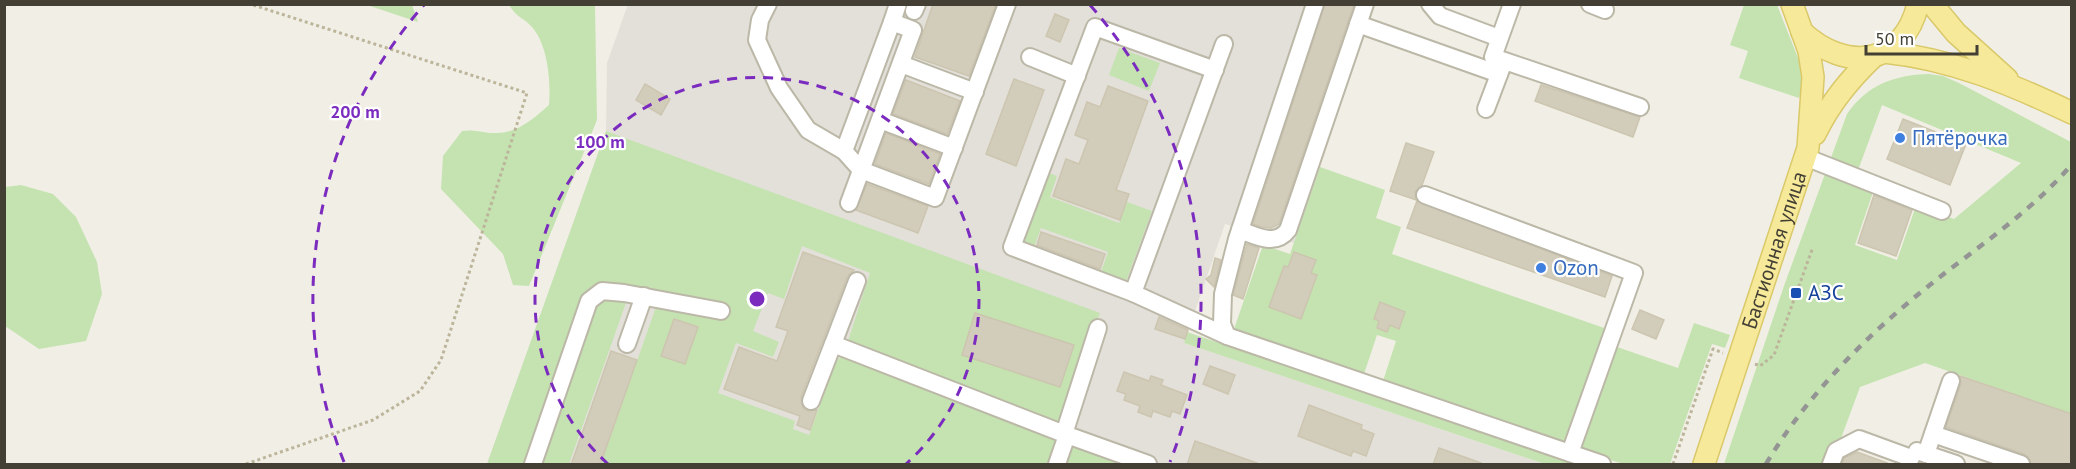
<svg xmlns="http://www.w3.org/2000/svg" width="2076" height="469" font-family="'PT Sans',sans-serif">
<style>
.industrial{fill:#e3e0da}
.green{fill:#c4e3b0;fill-rule:evenodd}
.building{fill:#d2ccbb;stroke:#ccc5af;stroke-width:1.5}
.lines{fill:none;stroke-linecap:round;stroke-linejoin:round}
.minor-casing{stroke:#bcb8a8;stroke-width:20}
.major-casing{stroke:#dac96a;stroke-width:24}
.path{stroke:#bcb59b;stroke-width:3;stroke-dasharray:3 3;stroke-linecap:butt}
.minor{stroke:#fff;stroke-width:16}
.major{stroke:#f6e999;stroke-width:21}
.rail{stroke:#949494;stroke-width:4.5;stroke-dasharray:8 8;stroke-linecap:butt}
.ring{fill:none;stroke:#7b2cbf;stroke-width:3;stroke-dasharray:10 8}
.shop-dot{fill:#3f7fe0;stroke:#fff;stroke-width:2}
.transit-dot{fill:#1a4fb4;stroke:#fff;stroke-width:2}
.labels{text-anchor:middle;stroke-width:4.5;stroke-linejoin:round;paint-order:stroke}
.shop-label{font-size:21px;fill:#366cbe;stroke:#fff;text-anchor:start}
.street-label{font-size:21px;fill:#433f35;stroke:#fff}
.transit-label{font-size:21px;fill:#164399;stroke:#fff;text-anchor:start}
.centre{fill:#7b2cbf;stroke:#fff;stroke-width:3}
.ring-label{font-size:18px;text-anchor:middle;font-weight:bold;fill:#7b2cbf;stroke:#fff;stroke-width:4.5;stroke-linejoin:round;paint-order:stroke}
</style>
<rect width="100%" height="100%" fill="#f1efe5"/>
<polygon class="industrial" points="628,4 1372,5 1294,243 1225,224 1184,343 1545,464 487,464 606,131 607,63"/>
<g class="green">
<polygon points="367,5 412,5 418,22"/>
<path d="M 509,5 L 595,5 L 597,120 L 529,286 L 513,285 L 503,254 L 441,189 L 443,156 L 462,131 C 475,129 482,133 495,133 C 517,134 534,118 549,105 C 551,82 548,45 532,27 C 523,17 518,19 509,5 Z"/>
<polygon points="1744,5 1777,5 1806,78 1799,98 1739,78 1748,51 1730,45"/>
<polygon points="1119,48 1160,63 1149,91 1109,75"/>
<path d="M 1929,74 L 1943,76 L 1961,84 L 2071,142 L 2071,414 L 1925,363 L 1860,387 L 1840,441 L 1826,464 L 1724,464 L 1785,283 L 1847,114 C 1867,85 1894,75 1929,74 ZM 1882,105 L 2021,163 L 1954,219 L 1916,206 L 1897,260 L 1855,245 L 1873,192 L 1853,184 Z"/>
<polygon points="606,131 1100,313 1060,425 848,341 870,273 802,246 784,299 768,293 753,331 779,342 773,357 736,343 718,393 795,421 793,429 809,435 836,361 844,355 1057,436 1047,464 601,464 657,304 602,287 528,464 487,464"/>
<polygon points="1320,167 1385,190 1376,218 1401,227 1392,254 1607,329 1566,445 1383,381 1396,341 1377,335 1364,374 1234,329 1263,245 1290,254"/>
<polygon points="1046,172 1057,176 1050,197 1119,223 1127,202 1152,211 1125,284 1100,275 1108,252 1041,228 1033,250 1020,246"/>
<polygon points="21,185 53,194 76,217 97,262 102,294 86,341 39,349 5,326 5,187"/>
<polygon points="604,298 627,300 569,464 537,464 589,312"/>
<polygon points="1694,323 1730,335 1725,348 1712,344 1670,464 1623,464 1581,450 1617,347 1678,368"/>
<polygon points="1187,332 1574,464 1545,464 1184,343"/>
<polygon points="1070,446 1121,464 1064,464"/>
</g>
<g class="building">
<polygon points="933,4 996,4 969,76 915,57"/>
<polygon points="1325,4 1354,4 1279,224 1271,228 1262,227 1253,224"/>
<polygon points="1055,14 1069,20 1060,42 1046,36"/>
<polygon points="1014,79 1044,90 1016,166 986,154"/>
<polygon points="906,80 960,101 947,134 893,114"/>
<polygon points="645,84 670,99 661,115 636,100"/>
<polygon points="1541,85 1640,117 1633,137 1535,101"/>
<polygon points="1108,86 1148,101 1116,190 1129,194 1120,220 1053,196 1066,159 1079,164 1088,140 1075,135 1087,102 1100,107"/>
<polygon points="1903,119 1966,144 1950,185 1887,159"/>
<polygon points="886,133 940,154 929,184 875,164"/>
<polygon points="1406,143 1434,152 1422,185 1415,192 1416,200 1390,191"/>
<polygon points="867,184 928,206 918,233 856,210"/>
<polygon points="1874,195 1912,210 1896,256 1858,243"/>
<polygon points="1417,201 1612,276 1605,297 1407,228"/>
<polygon points="1041,232 1105,254 1100,269 1037,245"/>
<polygon points="1247,244 1259,248 1243,299 1233,295"/>
<polygon points="803,252 854,270 847,277 801,397 803,408 808,411 817,410 810,430 797,425 800,416 724,389 739,347 777,361 788,331 776,327"/>
<polygon points="1294,252 1316,260 1311,273 1317,275 1301,319 1269,307 1284,266 1288,267"/>
<polygon points="1215,258 1221,260 1214,287 1206,279 1211,275"/>
<polygon points="1380,302 1405,312 1399,329 1390,325 1387,332 1377,328 1379,321 1374,319"/>
<polygon points="1640,310 1664,320 1656,339 1632,329"/>
<polygon points="975,313 1074,345 1060,387 962,355"/>
<polygon points="1159,317 1188,330 1185,339 1155,329"/>
<polygon points="674,319 698,327 685,364 661,356"/>
<polygon points="611,351 637,360 600,465 571,465"/>
<polygon points="1210,366 1235,375 1228,394 1203,384"/>
<polygon points="1124,372 1149,381 1151,376 1163,380 1161,385 1187,395 1180,414 1172,411 1170,417 1153,411 1151,417 1138,412 1140,406 1124,400 1126,394 1117,391"/>
<polygon points="1960,376 2072,414 2072,465 2031,465 2029,458 2024,454 1946,427 1961,384"/>
<polygon points="1309,405 1362,425 1361,429 1374,434 1366,456 1353,451 1351,456 1298,436"/>
<polygon points="1195,441 1257,463 1257,465 1187,465"/>
<polygon points="1439,448 1481,463 1480,465 1433,465"/>
<polygon points="1857,452 1887,463 1886,465 1842,465 1844,458"/>
</g>
<g class="lines">
<defs>
<g id="minor">
<polyline points="768,4 760,20 757,40 779,88 808,130 844,151 861,170 935,198 1007,4"/>
<polyline points="1315,4 1237,239 1223,294 1222,324 1227,336 1602,464"/>
<polyline points="1430,4 1440,16 1499,38"/>
<polyline points="1512,4 1493,57 1640,107"/>
<polyline points="1590,4 1605,10"/>
<polyline points="914,11 917,4"/>
<polyline points="1358,24 1499,74"/>
<polyline points="1224,44 1133,293 1227,336"/>
<polyline points="1030,57 1077,76"/>
<polyline points="901,64 975,92"/>
<polyline points="1486,109 1503,64"/>
<polyline points="880,120 954,148"/>
<polyline points="844,151 892,22"/>
<polyline points="1805,157 1942,211"/>
<polyline points="1425,195 1634,273 1570,453"/>
<polyline points="849,203 913,30 892,22 898,4"/>
<path d="M 1240,230 C 1257,236 1275,247 1288,230 L 1365,4"/>
<polyline points="857,281 833,344 1067,435 1057,464"/>
<polyline points="1133,293 1012,247 1095,27 1215,70"/>
<polyline points="627,344 644,296"/>
<polyline points="811,401 833,344"/>
<polyline points="1064,434 1098,328"/>
<polyline points="1933,434 2021,464"/>
<polyline points="1067,435 1148,464"/>
<polyline points="1917,451 1956,464"/>
<polyline points="1926,454 1951,381"/>
<polyline points="533,464 589,301 602,291 624,293 721,311"/>
<polyline points="1831,464 1836,451 1859,439 1911,458"/>
</g>
<g id="major">
<polyline points="1932,4 1956,33 2007,79"/>
<path d="M 1802,32 C 1845,72 1903,67 1918,4"/>
<path d="M 1884,52 C 1952,59 2011,84 2072,113"/>
<path d="M 1815,134 C 1830,103 1849,80 1874,56"/>
<path id="s1" d="M 1704,464 L 1808,148 L 1813,77 L 1809,51 L 1792,4"/>
</g>
</defs>
<use href="#minor" class="minor-casing"/>
<use href="#major" class="major-casing"/>
<g class="path">
<polyline points="1755,364 1760,366 1774,355 1813,247"/>
<polyline points="246,464 373,420 420,391 441,360 527,93 250,4"/>
<polyline points="1673,464 1713,349 1723,353"/>
</g>
<use href="#minor" class="minor"/>
<use href="#major" class="major"/>
<path class="rail" d="M 1766,464 C 1809,392 1870,332 1936,280 C 1982,244 2034,209 2072,164"/>
</g>
<g class="ring">
<path d="M608 464A222 222 0 1 1 906 464"/>
<path d="M344 462A444 444 0 0 1 424 5M1090 5A444 444 0 0 1 1170 462"/>
</g>
<g class="shop-dot">
<circle cx="1900" cy="138" r="6"/>
<circle cx="1541" cy="268" r="6"/>
</g>
<rect class="transit-dot" x="1790" y="287" width="12" height="12" rx="3"/>
<g class="labels">
<g class="shop-label">
<text x="1912" y="145">Пятёрочка</text>
<text x="1553" y="275">Ozon</text>
</g>
<g class="street-label">
<text dy="7" stroke="none"><textPath href="#s1" startOffset="225">Бастионная улица</textPath></text>
</g>
<g class="transit-label">
<text x="1808" y="300">АЗС</text>
</g>
</g>
<circle cx="757" cy="299" r="9" class="centre"/>
<g class="ring-label">
<text x="355" y="118">200 m</text>
<text x="600" y="148">100 m</text>
</g>
<rect width="2076" height="469" fill="none" stroke="#433f35" stroke-width="12"/>
<path d="M1866 45v9h111v-9" fill="none" stroke="#433f35" stroke-width="3"/>
<text x="1875" y="45" font-size="18" fill="#433f35" stroke="#ffffff" stroke-width="4.5" paint-order="stroke">50 m</text>
</svg>
